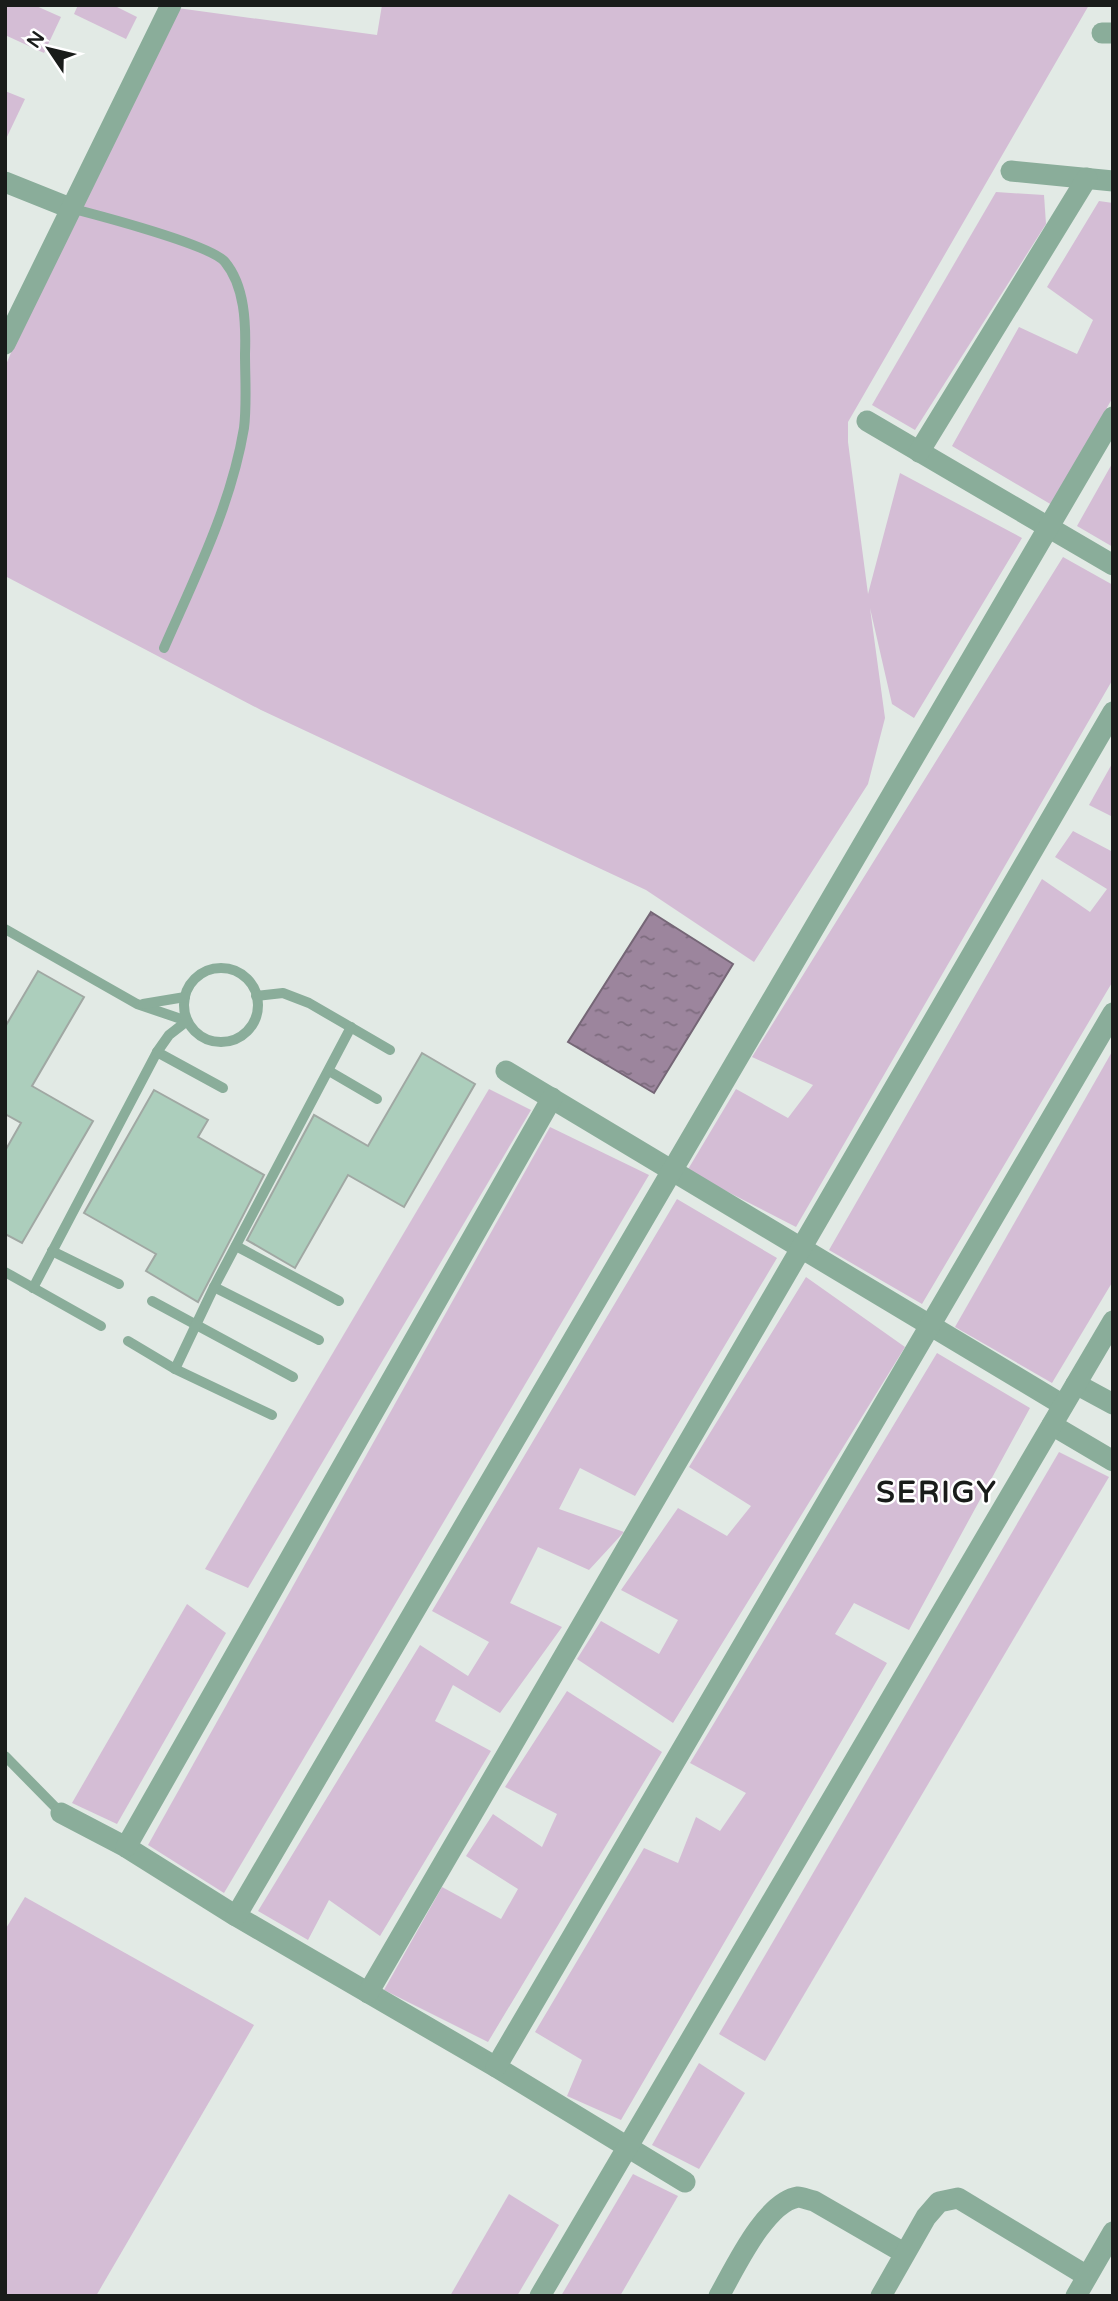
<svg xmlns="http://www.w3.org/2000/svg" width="1118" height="2301" font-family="'Varela Round',sans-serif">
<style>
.green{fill:#d4bdd5}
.water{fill:url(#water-ripples);stroke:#756676;stroke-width:2}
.building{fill:#accebc;stroke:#a0a8a3;stroke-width:2}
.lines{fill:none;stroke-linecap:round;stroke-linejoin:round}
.lane{stroke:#8aad9a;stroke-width:10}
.street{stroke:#8aad9a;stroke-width:21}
.labels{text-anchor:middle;stroke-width:5;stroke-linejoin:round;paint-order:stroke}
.district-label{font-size:30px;font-weight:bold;letter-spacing:2px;fill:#191c1a;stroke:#fff}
</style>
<defs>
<pattern id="water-ripples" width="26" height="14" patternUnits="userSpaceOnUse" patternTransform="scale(1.75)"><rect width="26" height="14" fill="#9c859d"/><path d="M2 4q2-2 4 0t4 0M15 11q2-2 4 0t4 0" fill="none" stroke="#7e6c7f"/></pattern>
</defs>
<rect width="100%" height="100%" fill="#e2eae5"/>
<g class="green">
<polygon points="5,5 34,5 61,17 44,53 5,35"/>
<polygon points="78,5 113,5 137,17 126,39 74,14"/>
<polygon points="382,5 1089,5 848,422 848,442 868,594 900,473 1022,538 914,718 892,704 870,608 885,718 868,784 754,962 646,890 261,710 5,576 5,367 83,181 170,7 377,35"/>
<polygon points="5,91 25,99 5,141"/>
<polygon points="996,192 1044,195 1046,224 915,430 872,405"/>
<polygon points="1099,201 1113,203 1113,397 1052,505 952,446 1019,327 1077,354 1093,320 1047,287"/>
<polygon points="1113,462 1113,547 1077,526"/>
<polygon points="1063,557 1113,585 1113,679 796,1227 687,1171 736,1089 788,1118 813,1085 752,1057"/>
<polygon points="1113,762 1113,817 1089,805"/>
<polygon points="1073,831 1113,852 1113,981 922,1304 829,1250 1042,879 1090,912 1107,889 1055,857"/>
<polygon points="1113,1050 1113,1281 1052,1383 955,1327"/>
<polygon points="489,1089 531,1110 248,1588 205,1569"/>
<polygon points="550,1127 649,1175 224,1893 148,1845"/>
<polygon points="677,1199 777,1258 635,1496 580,1468 559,1509 624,1532 589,1570 538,1547 510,1603 562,1627 500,1713 453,1685 435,1721 491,1751 380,1936 329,1900 308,1940 258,1911 420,1645 468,1676 489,1642 432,1611"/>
<polygon points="806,1277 905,1347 673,1723 577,1659 601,1621 659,1654 678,1620 621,1590 678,1508 727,1536 751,1506 689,1467"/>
<polygon points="937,1353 1030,1408 909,1630 854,1603 835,1634 887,1663 621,2120 567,2096 582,2060 535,2032 644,1848 678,1863 696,1817 720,1831 746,1793 690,1763"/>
<polygon points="1059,1452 1109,1477 765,2061 719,2034"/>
<polygon points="187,1604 226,1633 117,1824 72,1803"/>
<polygon points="567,1691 662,1752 488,2042 384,1990 442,1887 501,1919 518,1889 466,1856 493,1814 542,1847 557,1814 505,1787"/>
<polygon points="25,1897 254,2025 96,2296 5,2296 5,1930"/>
<polygon points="699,2063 745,2093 699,2169 652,2145"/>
<polygon points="633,2174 678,2196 620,2296 561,2296"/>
<polygon points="509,2194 559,2225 517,2296 450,2296"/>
</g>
<polygon class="water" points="651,912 733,964 654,1093 568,1042"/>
<g class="building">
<polygon points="38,971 84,997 32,1086 93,1121 22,1243 5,1234 5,1151 21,1123 5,1114 5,1027"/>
<polygon points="422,1053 475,1084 404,1207 348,1175 295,1268 247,1240 314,1115 368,1146"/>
<polygon points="154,1090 208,1120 198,1137 264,1175 198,1302 146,1271 156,1254 84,1213"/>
</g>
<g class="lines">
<g class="lane">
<path d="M 70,208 C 97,215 212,245 225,262 C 245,286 246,324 245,354 C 245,378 247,404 244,428 C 231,506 195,577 164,648"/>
<polyline points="5,929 137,1004 187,1021"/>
<circle cx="221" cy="1005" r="37"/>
<polyline points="256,996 283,993 309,1003 390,1050"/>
<polyline points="143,1004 185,997"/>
<polyline points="157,1052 223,1088"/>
<polyline points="329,1071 377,1099"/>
<polyline points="236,1246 339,1301"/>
<polyline points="52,1251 119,1284"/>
<polyline points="5,1272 101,1326"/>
<polyline points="214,1287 319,1340"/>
<polyline points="33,1288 157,1052 169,1035 187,1021"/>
<polyline points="152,1301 293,1377"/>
<polyline points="128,1341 175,1369 272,1415"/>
<polyline points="175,1369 214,1287 351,1027"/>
<polyline points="5,1756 61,1813"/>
</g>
<g class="street">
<polyline points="1102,33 1113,33"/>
<polyline points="1011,171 1113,181"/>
<polyline points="5,182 70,208"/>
<polyline points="5,344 171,5"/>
<polyline points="867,421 1113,565"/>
<polyline points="919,452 1087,178"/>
<polyline points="506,1071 1063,1405"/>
<polyline points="1076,1384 1113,1404"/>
<polyline points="1052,1425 1113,1461"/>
<polyline points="61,1813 126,1847 236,1916 496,2067 685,2182"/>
<polyline points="126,1847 552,1098"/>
<polyline points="236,1916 1113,417"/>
<polyline points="368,1993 1113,712"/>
<polyline points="496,2067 1113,1013"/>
<polyline points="540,2296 1113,1321"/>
<path d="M 719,2296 C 734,2270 765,2202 798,2197 C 802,2197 809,2200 814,2201 L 904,2253"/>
<polyline points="881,2296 926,2217 939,2202 958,2198 1087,2276"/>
<polyline points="1076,2296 1113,2232"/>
</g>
</g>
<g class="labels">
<g class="district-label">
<text x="937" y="1502">SERIGY</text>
</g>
</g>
<rect width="1118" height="2301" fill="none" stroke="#191c1a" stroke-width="14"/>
<g transform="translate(49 49) rotate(305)" stroke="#ffffff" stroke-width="5" paint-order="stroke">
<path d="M0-5L12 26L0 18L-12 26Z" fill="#191c1a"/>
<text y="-10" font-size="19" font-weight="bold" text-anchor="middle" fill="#191c1a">N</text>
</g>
</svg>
